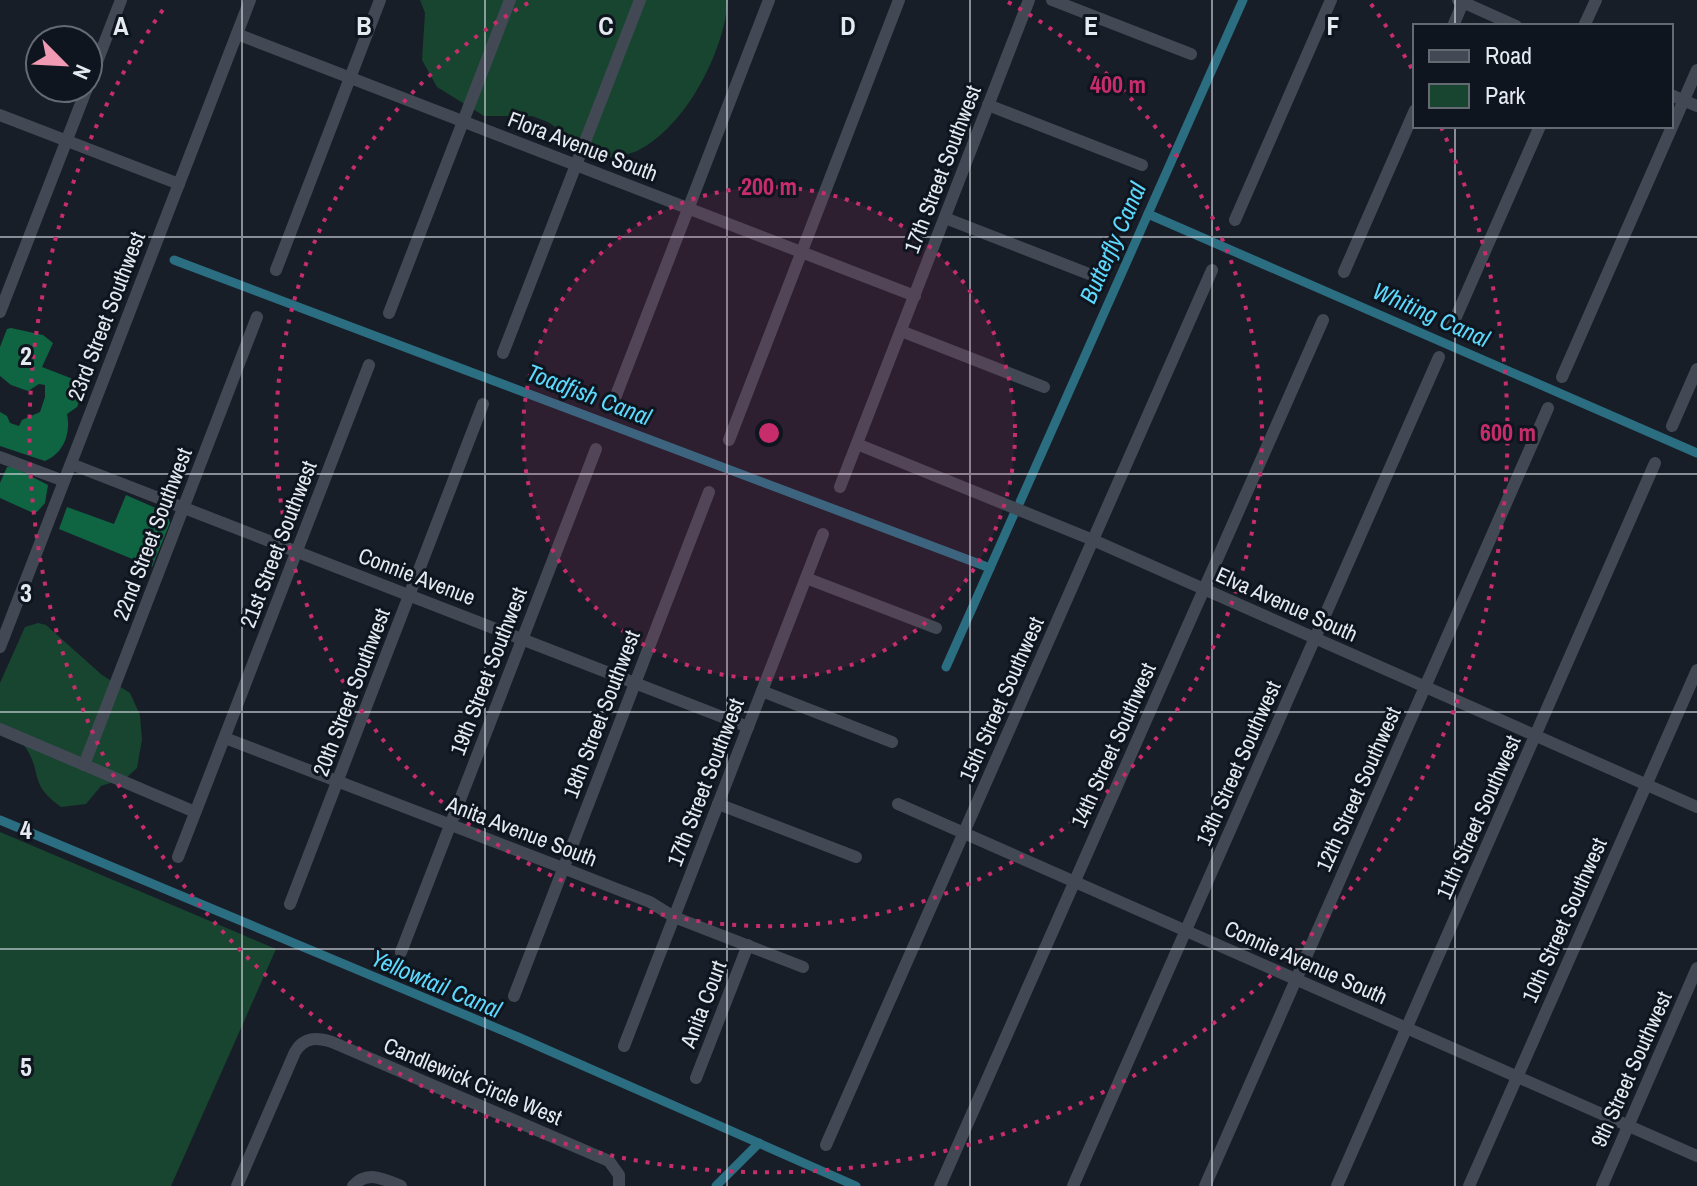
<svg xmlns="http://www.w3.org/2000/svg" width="1697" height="1186" font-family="'Archivo Narrow',sans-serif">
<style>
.green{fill:#17452f}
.forest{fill:#0f6542}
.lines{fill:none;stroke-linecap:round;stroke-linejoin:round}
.canal{stroke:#2b6d81;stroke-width:9}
.minor{stroke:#424955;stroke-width:12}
.grid{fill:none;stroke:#e5e9f0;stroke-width:2;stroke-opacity:0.55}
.ring{fill:none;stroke:#c62d6a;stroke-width:4;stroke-dasharray:4 8}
.labels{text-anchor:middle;stroke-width:6;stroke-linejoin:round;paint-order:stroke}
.street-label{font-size:22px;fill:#e5e9f0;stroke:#0f151e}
.water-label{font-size:24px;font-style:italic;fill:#5cd9fd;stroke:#0f151e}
.grid-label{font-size:26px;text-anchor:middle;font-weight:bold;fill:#e5e9f0;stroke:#0f151e;stroke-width:6;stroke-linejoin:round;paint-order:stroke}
.centre{fill:#c62d6a;stroke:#0f151e;stroke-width:4}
.ring-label{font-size:24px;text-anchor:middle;font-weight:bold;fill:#c62d6a;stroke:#0f151e;stroke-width:6;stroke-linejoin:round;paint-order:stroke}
</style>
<rect width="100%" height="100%" fill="#181e28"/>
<g class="green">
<path d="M 420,0 L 728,0 C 724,52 686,127 637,151 C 628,155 616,156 606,158 L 580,145 L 548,122 L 532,116 L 484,116 L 437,87 L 422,60 L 425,13 Z"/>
<path d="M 38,623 L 46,625 L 102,675 L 130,693 L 140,715 L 142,740 L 137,768 L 126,778 L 101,786 L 86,804 L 61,807 C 28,783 43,775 26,748 C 21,740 8,734 0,729 L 0,683 L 25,627 Z"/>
<polygon points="0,832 276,949 171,1186 0,1186"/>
</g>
<g class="forest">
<path d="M 11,328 L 43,335 L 53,343 L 42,367 L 86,384 L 77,407 L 67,414 C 71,433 64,453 45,461 L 0,446 L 0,412 L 7,416 L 10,423 L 19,426 L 22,420 L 40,412 L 45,397 L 45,385 L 39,384 L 28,391 L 11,385 L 0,376 L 0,347 L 7,329 Z"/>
<polygon points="7,467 13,467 48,485 45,503 37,512 31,512 0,498 0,483"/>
<polygon points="126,495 167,513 170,523 152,567 59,529 67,507 114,524"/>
</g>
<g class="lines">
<g class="canal">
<polyline points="1148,214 1697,453"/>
<polyline points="174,260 990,568"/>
<polyline points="1020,502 1243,0"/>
<polyline points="946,667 1014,514"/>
<polyline points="0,820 518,1037 856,1186"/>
<polyline points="716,1186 759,1143"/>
</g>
<g class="minor">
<polyline points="1052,0 1191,54"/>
<polyline points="1458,0 1516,26"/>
<polyline points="1453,26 1464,0"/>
<polyline points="1584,26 1596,0"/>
<polyline points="237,34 915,296"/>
<polyline points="88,85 121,0"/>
<polyline points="1671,95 1697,106"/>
<polyline points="988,105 1142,165"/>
<polyline points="0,115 179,184"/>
<polyline points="945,218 1089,274"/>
<polyline points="1235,220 1331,0"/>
<polyline points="276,270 380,0"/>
<polyline points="1344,272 1415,110"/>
<polyline points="0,312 87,88"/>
<polyline points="389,313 510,0"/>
<polyline points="1452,326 1540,126"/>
<polyline points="901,331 1044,387"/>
<polyline points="503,353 640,0"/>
<polyline points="1562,377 1697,70"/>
<polyline points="615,398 769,0"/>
<polyline points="1672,426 1697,369"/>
<polyline points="729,440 899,0"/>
<polyline points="857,444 1093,540 1697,807"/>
<polyline points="0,457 64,481"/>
<polyline points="71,464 748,727"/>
<polyline points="840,487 1029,0"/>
<polyline points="806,578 936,628"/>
<polyline points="0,647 250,0"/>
<polyline points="762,691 892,742"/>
<polyline points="0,729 195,812"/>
<polyline points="225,738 563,868 650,902 674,917 803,967"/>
<polyline points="84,765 257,317"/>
<polyline points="718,804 856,857"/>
<polyline points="898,804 1697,1156"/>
<polyline points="178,857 369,365"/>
<polyline points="290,904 483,404"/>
<polyline points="401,952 596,449"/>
<polyline points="514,996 709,492"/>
<polyline points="624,1046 823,534"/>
<polyline points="696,1078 748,945"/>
<polyline points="826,1145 1212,270"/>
<path d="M 237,1186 L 295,1052 C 304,1037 316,1037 332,1042 L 609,1161 L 619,1175 L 619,1186"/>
<path d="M 353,1186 C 367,1170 384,1179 401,1186"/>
<polyline points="940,1186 1323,320"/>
<polyline points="1073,1186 1439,357"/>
<polyline points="1205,1186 1548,408"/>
<polyline points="1337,1186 1655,463"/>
<polyline points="1469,1186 1697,670"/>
<polyline points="1602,1186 1697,968"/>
</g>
</g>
<path class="grid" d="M 242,0 L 242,1186M 485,0 L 485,1186M 727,0 L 727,1186M 970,0 L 970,1186M 1212,0 L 1212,1186M 1455,0 L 1455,26M 1455,126 L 1455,1186M 0,237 L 1697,237M 0,474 L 1697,474M 0,712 L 1697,712M 0,949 L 1697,949"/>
<circle cx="769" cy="433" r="246" fill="#c62d6a" fill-opacity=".12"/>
<g class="ring">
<circle cx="769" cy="433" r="246"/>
<path d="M1008 2A493 493 0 1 1 530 2"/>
<path d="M1371 4A739 739 0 0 1 1412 69M1441 127A739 739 0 1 1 167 4"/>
</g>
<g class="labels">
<g class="street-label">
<text transform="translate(583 146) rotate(21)" y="8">Flora Avenue South</text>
<text transform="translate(942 169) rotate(-69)" y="8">17th Street Southwest</text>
<text transform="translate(106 316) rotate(-69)" y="8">23rd Street Southwest</text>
<text transform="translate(152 534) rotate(-69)" y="8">22nd Street Southwest</text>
<text transform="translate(278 544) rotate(-69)" y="8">21st Street Southwest</text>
<text transform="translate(417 576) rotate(21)" y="8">Connie Avenue</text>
<text transform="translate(1287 604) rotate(24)" y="8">Elva Avenue South</text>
<text transform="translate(488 671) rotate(-69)" y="8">19th Street Southwest</text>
<text transform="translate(351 692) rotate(-69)" y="8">20th Street Southwest</text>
<text transform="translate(1001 699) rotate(-66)" y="8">15th Street Southwest</text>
<text transform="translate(601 714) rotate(-69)" y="8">18th Street Southwest</text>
<text transform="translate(1113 745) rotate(-66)" y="8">14th Street Southwest</text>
<text transform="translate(1238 763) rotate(-66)" y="8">13th Street Southwest</text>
<text transform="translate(705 782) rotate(-69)" y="8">17th Street Southwest</text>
<text transform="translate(1358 789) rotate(-66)" y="8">12th Street Southwest</text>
<text transform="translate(1478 817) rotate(-66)" y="8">11th Street Southwest</text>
<text transform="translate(522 831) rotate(21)" y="8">Anita Avenue South</text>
<text transform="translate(1564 920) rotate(-66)" y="8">10th Street Southwest</text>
<text transform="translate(1306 962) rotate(24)" y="8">Connie Avenue South</text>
<text transform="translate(703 1004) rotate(-69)" y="8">Anita Court</text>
<text transform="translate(1631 1069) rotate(-66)" y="8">9th Street Southwest</text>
<text transform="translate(473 1081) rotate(23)" y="8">Candlewick Circle West</text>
</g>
<g class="water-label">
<text transform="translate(1113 243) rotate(-66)" y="8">Butterfly Canal</text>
<text transform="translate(1431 315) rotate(24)" y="8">Whiting Canal</text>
<text transform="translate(589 395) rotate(21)" y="8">Toadfish Canal</text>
<text transform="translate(436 984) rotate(23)" y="8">Yellowtail Canal</text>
</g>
</g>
<g class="grid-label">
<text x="121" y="35">A</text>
<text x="364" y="35">B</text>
<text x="606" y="35">C</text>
<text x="848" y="35">D</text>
<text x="1091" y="35">E</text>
<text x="1333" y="35">F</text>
<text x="26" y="365">2</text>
<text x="26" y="602">3</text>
<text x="26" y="839">4</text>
<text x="26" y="1076">5</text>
</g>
<circle cx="769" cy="433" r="12" class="centre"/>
<g class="ring-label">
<text x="1118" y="93">400 m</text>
<text x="769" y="195">200 m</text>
<text x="1508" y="441">600 m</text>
</g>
<rect x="1413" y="24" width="260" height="104" fill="#0f151e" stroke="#656a72" stroke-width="2"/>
<rect x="1429" y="50" width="40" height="12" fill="#424955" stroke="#656a72" stroke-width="2"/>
<text x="1485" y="64" font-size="24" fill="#e5e9f0">Road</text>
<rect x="1429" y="84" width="40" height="24" fill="#17452f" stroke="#656a72" stroke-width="2"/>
<text x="1485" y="104" font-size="24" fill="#e5e9f0">Park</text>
<g transform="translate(64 64) rotate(114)"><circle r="38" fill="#0f151e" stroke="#656a72" stroke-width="2"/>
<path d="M0-6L14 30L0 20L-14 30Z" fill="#f09ab4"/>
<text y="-12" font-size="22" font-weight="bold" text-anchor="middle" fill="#e5e9f0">N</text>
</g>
</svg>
